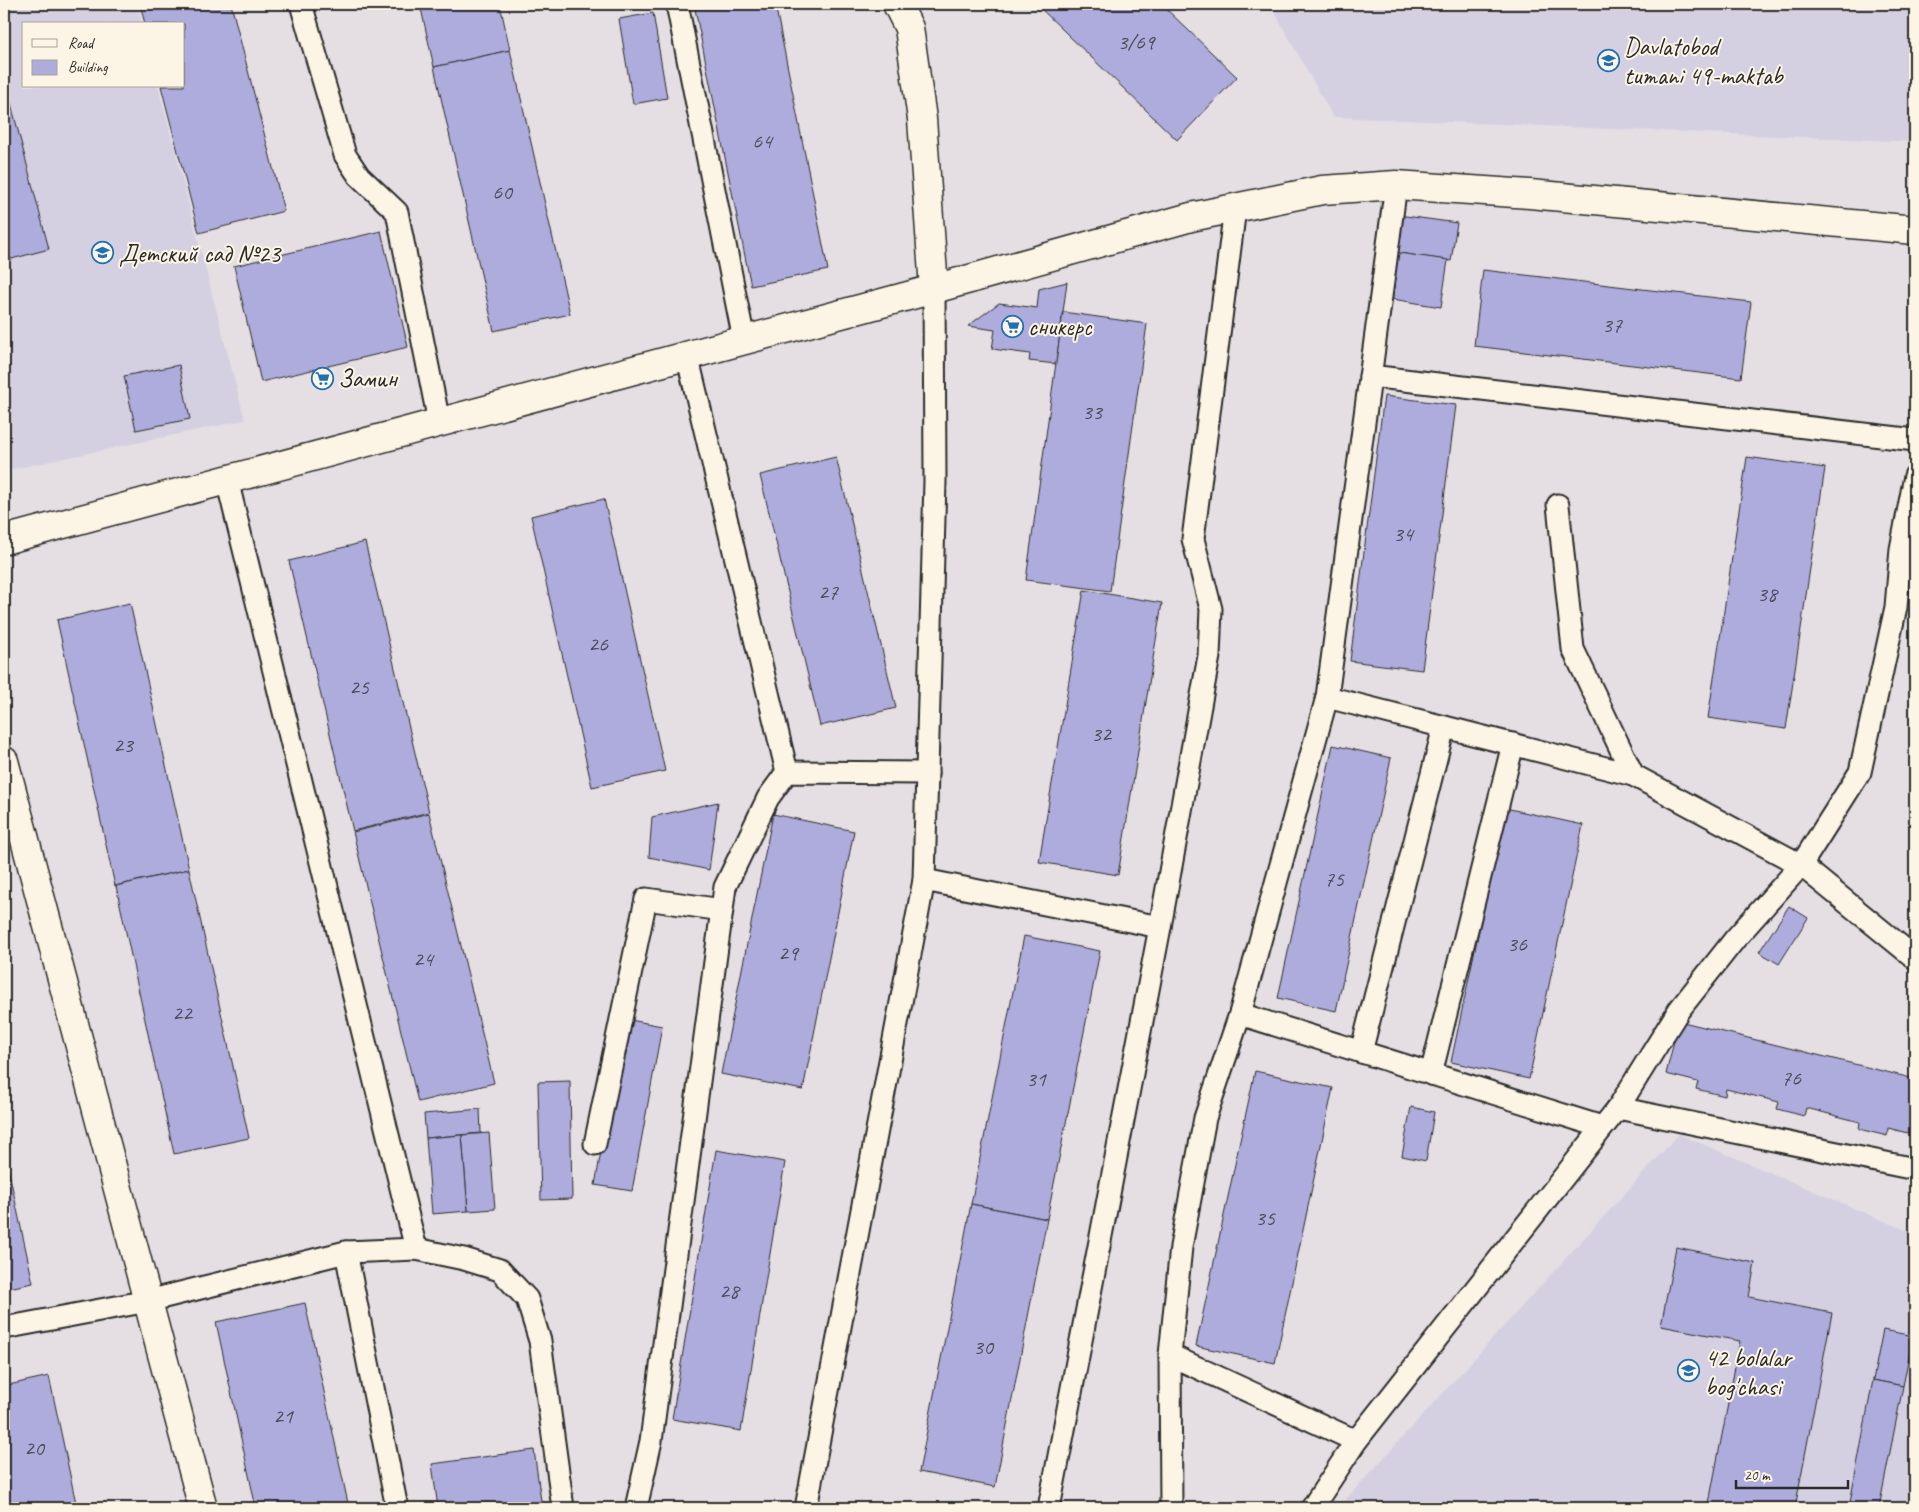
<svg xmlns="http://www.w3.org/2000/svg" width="1919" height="1512" font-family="Caveat,sans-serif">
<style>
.built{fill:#d4d0e1}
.building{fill:#aeacdd;stroke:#2b2b2b}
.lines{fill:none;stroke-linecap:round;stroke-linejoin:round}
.lane-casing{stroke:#2b2b2b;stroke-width:25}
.street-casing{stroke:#2b2b2b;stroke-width:31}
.lane{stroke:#fcf5e5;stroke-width:21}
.street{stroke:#fcf5e5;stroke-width:28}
.labels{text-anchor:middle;stroke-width:4;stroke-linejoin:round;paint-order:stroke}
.number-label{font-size:22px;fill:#4c4b58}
.poi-label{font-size:25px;fill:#2b2b2b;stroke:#fcf5e5;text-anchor:start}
</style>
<rect width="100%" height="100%" fill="#e5dfe3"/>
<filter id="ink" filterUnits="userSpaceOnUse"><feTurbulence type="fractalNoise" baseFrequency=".02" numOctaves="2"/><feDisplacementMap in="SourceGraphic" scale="10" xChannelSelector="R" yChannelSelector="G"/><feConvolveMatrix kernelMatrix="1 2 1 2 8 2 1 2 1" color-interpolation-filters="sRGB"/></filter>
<g filter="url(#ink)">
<g class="built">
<polygon points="4,4 137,4 142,24 24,24 24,86 158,86 245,420 4,471"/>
<polygon points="1270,4 1915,4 1915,142 1333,117"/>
<polygon points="1679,1134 1915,1234 1915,1508 1338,1508"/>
</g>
<g class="building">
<polygon points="140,4 231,4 284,211 199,233 161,86 184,86 184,24 145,24"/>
<polygon points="420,4 500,4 510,50 434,67"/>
<polygon points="721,4 775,4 828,270 751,286 695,9"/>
<polygon points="1036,4 1161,4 1237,77 1177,140"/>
<polygon points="653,13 667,98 633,104 619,19"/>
<polygon points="510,50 570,314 494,331 434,67"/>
<polygon points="4,77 49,249 4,261"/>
<polygon points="1398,215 1457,223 1451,261 1392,252"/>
<polygon points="381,231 408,347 261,382 234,266"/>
<polygon points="1392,252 1448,260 1441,307 1386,298"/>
<polygon points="1483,270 1751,302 1741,378 1474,346"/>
<polygon points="1067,282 1056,364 1029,361 1030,354 992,349 995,330 968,326 999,303 1037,308 1039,289"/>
<polygon points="1063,312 1147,324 1110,591 1026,580"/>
<polygon points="179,365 190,419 136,430 124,376"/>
<polygon points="1384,396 1456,405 1422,670 1350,661"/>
<polygon points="836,457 896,708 820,726 760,475"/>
<polygon points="1747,457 1825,468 1786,729 1708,718"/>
<polygon points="604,499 665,771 592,787 531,516"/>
<polygon points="365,542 429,812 353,831 289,561"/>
<polygon points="1084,590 1162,603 1118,875 1039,862"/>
<polygon points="130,603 189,869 115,886 57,620"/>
<polygon points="1333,745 1391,758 1336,1011 1278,998"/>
<polygon points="718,802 709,870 649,857 652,817"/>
<polygon points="1505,808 1583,825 1529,1079 1451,1062"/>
<polygon points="429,813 494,1083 418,1102 353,832"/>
<polygon points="773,814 854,831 803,1090 721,1074"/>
<polygon points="189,869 249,1138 174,1154 116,886"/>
<polygon points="1789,906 1808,918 1779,964 1759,952"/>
<polygon points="1024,936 1100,951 1047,1219 971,1204"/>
<polygon points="625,1019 662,1026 632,1191 595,1185"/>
<polygon points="1679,1021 1915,1079 1915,1135 1888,1128 1887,1136 1859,1129 1860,1122 1806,1108 1804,1116 1777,1109 1779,1102 1726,1089 1725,1096 1696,1089 1698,1082 1666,1074"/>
<polygon points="1255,1071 1333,1088 1275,1363 1196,1346"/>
<polygon points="570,1081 572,1199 541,1200 538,1082"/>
<polygon points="1411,1107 1434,1112 1426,1161 1402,1156"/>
<polygon points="480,1109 481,1133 426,1138 424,1114"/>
<polygon points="489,1133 495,1209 468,1211 462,1135"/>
<polygon points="462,1135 468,1211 432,1214 426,1138"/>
<polygon points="4,1149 33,1283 4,1289"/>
<polygon points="716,1150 785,1162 741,1431 672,1419"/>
<polygon points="971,1204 1047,1219 995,1487 919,1472"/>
<polygon points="1676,1247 1755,1263 1749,1297 1832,1313 1795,1508 1708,1508 1740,1341 1661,1326"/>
<polygon points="305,1303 349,1508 256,1508 216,1322"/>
<polygon points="1883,1330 1913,1336 1903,1386 1873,1380"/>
<polygon points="49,1376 77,1508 4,1508 4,1386"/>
<polygon points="1873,1380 1903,1386 1879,1508 1849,1508"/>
<polygon points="534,1450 542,1508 438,1508 432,1464"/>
</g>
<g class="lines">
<defs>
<g id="lane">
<polyline points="301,4 345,155 359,176 397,212 439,422"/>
<polyline points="677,4 744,340"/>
<polyline points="687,355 787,772"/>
<polyline points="1370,376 1915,440"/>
<polyline points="227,480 416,1249"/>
<polyline points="1558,505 1573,649 1633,775"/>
<polyline points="1327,697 1633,775 1801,865 1915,958"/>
<polyline points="924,880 1160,927"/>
<polyline points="1240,1014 1602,1127"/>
<polyline points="1361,1052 1444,727"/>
<polyline points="1431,1074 1513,744"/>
<polyline points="1618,1108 1915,1169"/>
<polyline points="595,1144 646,899 722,910"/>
<polyline points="346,1252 397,1508"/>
<polyline points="4,1328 148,1301 346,1252 416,1249 464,1259 500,1270 527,1299 540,1341 563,1508"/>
<polyline points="1170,1355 1356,1441"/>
<polyline points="636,1508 651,1441 725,887 768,798 787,772 927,773"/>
<polyline points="806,1508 924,880 935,481 934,289"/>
<polyline points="1049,1508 1160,927 1209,656 1211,609 1193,539 1235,208"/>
<polyline points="1171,1508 1170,1355 1181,1247 1205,1118 1240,1014 1327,697 1396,185"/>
<polyline points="1312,1508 1356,1441 1618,1108 1679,1010 1735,939 1801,865 1860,772 1896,607 1901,549 1915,476"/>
</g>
<g id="street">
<polyline points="897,4 909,28 922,119 934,289"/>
<polyline points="4,540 934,289 1191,217 1322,190 1396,185 1530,194 1915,230"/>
<polyline points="4,761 203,1508"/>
</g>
</defs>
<use href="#lane" class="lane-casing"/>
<use href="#street" class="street-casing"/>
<use href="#lane" class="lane"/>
<use href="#street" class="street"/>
</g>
</g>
<defs>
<symbol id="school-ring" viewBox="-11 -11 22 22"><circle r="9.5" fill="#fcf5e5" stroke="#1f6fb2" stroke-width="1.5"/><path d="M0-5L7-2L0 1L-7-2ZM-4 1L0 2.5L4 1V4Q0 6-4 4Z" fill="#1f6fb2"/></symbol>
<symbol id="supermarket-ring" viewBox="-11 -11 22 22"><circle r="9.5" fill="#fcf5e5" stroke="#1f6fb2" stroke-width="1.5"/><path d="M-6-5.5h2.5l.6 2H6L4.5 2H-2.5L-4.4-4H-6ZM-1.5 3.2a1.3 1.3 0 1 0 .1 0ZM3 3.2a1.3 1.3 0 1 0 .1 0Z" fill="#1f6fb2"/></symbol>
</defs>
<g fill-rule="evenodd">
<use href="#school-ring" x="1596" y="48" width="25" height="25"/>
<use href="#school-ring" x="90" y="240" width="25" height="25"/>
<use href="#supermarket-ring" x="1000" y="314" width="25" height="25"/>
<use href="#supermarket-ring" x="310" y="366" width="25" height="25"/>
<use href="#school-ring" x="1676" y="1358" width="25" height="25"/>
</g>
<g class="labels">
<g class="number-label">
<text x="1136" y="49">3/69</text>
<text x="762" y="148">64</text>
<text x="502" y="199">60</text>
<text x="1612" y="332">37</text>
<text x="1092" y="419">33</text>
<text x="1403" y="541">34</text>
<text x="828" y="599">27</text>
<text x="1767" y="601">38</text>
<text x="598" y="651">26</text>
<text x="359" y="694">25</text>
<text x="1101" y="741">32</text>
<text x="123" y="752">23</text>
<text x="1334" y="886">75</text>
<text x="1517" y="951">36</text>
<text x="788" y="960">29</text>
<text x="423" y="966">24</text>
<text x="182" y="1020">22</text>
<text x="1791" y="1085">76</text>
<text x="1036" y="1086">31</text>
<text x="1265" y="1225">35</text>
<text x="729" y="1298">28</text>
<text x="983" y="1354">30</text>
<text x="283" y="1423">21</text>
<text x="34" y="1455">20</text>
</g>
<g class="poi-label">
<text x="1624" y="55">Davlatobod<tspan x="1624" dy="29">tumani 49-maktab</tspan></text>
<text x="119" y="262">Детский сад №23</text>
<text x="1028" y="335">сникерс</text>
<text x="338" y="387">Замин</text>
<text x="1705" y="1366">42 bolalar<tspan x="1705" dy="29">bog'chasi</tspan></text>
</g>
</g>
<rect width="1919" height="1512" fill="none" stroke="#fcf5e5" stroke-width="20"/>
<rect x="10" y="10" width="1899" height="1492" fill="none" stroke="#2b2b2b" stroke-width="2" filter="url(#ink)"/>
<rect x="22" y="22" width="162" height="65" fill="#fcf5e5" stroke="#a8a49b"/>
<rect x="32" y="39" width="25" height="8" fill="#fcf5e5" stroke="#a8a49b"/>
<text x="68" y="48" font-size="15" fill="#2b2b2b">Road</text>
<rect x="32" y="60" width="25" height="15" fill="#aeacdd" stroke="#a8a49b"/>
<text x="68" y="72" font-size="15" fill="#2b2b2b">Building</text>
<path d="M1736 1480v8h112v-8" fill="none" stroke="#2b2b2b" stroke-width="2.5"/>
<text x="1744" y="1480" font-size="15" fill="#2b2b2b" stroke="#fcf5e5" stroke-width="4" paint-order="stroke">20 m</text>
</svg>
